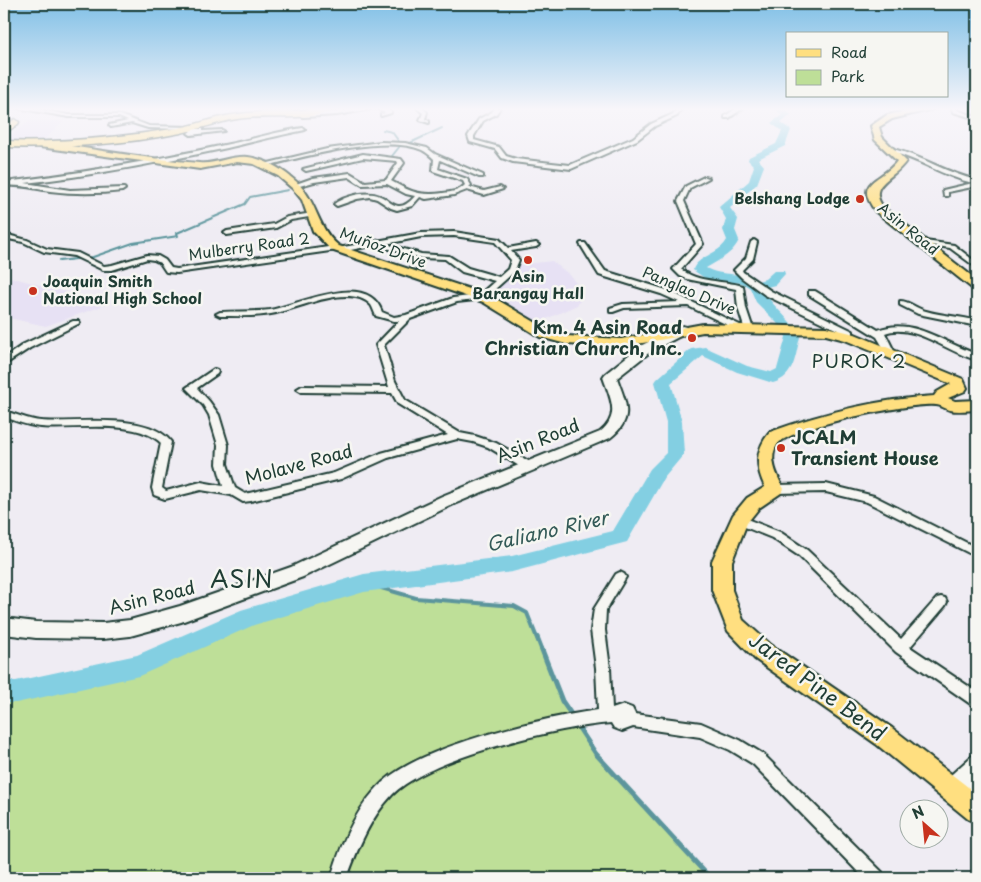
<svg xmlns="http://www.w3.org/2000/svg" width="981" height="882" font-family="'Playpen Sans',sans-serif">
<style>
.built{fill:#e7e1f4}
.green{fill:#bedf98;stroke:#6e8e66}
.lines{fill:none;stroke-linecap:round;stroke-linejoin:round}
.stream-far2{stroke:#5b959c;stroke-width:2}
.stream-far1{stroke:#5b959c;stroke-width:4}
.stream{stroke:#5b959c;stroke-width:5}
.river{fill:#83cfe2;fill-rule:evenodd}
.minor-casing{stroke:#1f3d34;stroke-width:4}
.secondary-casing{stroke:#1f3d34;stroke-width:4}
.primary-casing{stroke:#1f3d34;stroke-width:4}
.trunk-casing{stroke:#1f3d34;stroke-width:3}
.minor{fill:#f6f6f2;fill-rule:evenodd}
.secondary{fill:#f6f6f2;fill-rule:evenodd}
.primary{fill:#ffdf80;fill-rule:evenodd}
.trunk{fill:#ffdf80;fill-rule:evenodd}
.poi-dot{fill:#c8321e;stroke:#f6f6f2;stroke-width:2}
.labels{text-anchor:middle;stroke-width:5;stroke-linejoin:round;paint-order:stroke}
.far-poi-label{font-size:15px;font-weight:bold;fill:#1f3d34;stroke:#f6f6f2;text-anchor:end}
.far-street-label{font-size:15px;fill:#1f3d34;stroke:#f6f6f2}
.poi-label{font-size:18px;font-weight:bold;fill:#1f3d34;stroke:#f6f6f2;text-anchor:end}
.street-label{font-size:18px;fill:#1f3d34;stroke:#f6f6f2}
.neighbourhood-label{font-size:19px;letter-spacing:1px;fill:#1f3d34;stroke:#f6f6f2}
.water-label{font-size:19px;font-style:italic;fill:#335a57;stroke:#f6f6f2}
.near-street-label{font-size:21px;fill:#1f3d34;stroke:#f6f6f2}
.near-quarter-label{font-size:24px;letter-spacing:1px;fill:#1f3d34;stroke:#f6f6f2}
</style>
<rect width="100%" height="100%" fill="#efecf3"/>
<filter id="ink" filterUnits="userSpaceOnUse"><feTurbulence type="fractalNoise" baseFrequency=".02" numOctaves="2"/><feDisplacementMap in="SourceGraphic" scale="10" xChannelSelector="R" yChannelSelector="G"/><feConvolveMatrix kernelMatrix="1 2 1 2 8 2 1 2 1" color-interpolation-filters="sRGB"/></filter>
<g filter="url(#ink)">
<g class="built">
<polygon points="30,121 63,122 44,140 28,143 4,140"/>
<polygon points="552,261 570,275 584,295 577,305 533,325 487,293 518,265"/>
<polygon points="7,276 108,304 46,326 4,317 4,279"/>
</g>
<polygon class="green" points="364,583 416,598 514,606 527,613 562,701 596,754 710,878 4,878 4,692 16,692 139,665 249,617"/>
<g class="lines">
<g class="stream-far2">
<polyline points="383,130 392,132 400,143"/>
<polyline points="408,144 442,128"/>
<polyline points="392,156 400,146"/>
<polyline points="59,261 93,257 133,243 178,236 177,233 245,204 250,197 288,190"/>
</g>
<polyline class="stream-far1" points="364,583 416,598 514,606 527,613 537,638"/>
<g class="stream">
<polyline points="537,637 562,701 573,717"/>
<polyline points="577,725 596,754 710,878"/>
</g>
<path class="river" d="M 774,108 L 784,108 L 791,115 L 781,123 L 791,130 L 785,146 L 758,159 L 764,166 L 757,184 L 730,208 L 738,219 L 735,230 L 739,240 C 732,255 719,260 706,268 C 722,277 742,271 758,281 L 765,279 L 774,271 L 784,271 L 785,274 L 775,285 L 763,288 C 771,307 791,318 800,337 C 795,356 795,377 773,383 L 737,372 L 703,356 L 671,383 L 682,422 L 684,454 L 664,478 L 627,542 L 512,572 L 364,592 L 254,625 L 139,676 L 16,703 L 4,703 L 4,681 L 16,681 L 137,655 L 241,610 L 364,574 L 512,556 L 613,531 L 650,469 L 666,453 L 666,422 L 655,382 L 657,379 L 691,349 L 705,347 L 747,366 L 771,372 L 777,369 L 786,337 L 782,328 L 756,302 L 750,288 L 742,283 L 706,279 L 693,270 C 697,256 720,254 727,240 L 723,230 L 726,219 L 719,207 L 749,181 L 754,166 L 748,160 L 749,157 L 776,144 L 782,131 L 771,123 L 782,115 Z"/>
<defs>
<g id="minor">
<polygon points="17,108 31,108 69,115 120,115 149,126 193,127 195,129 203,129 203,131 222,130 224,131 191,135 188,133 191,131 185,131 185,129 148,128 132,123 111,127 109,125 128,121 119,117 69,117"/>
<polygon points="363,108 377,108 337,115 303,117 301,116"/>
<polygon points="384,108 391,112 391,113 381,116 381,114 385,113 377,108"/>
<polygon points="417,108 422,108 427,112 425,119 429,121 429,123 420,120 423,113"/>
<polygon points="495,108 500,108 496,114 483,121 474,136 474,140 499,147 506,156 516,159 570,165 633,138 651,124 673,114 677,108 682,108 677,116 655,126 637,140 571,169 513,162 502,158 495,149 470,142 468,136 479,119 492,112"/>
<polygon points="737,108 743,108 729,118 725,118 725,116"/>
<polygon points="952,108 956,108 957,110 977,117 977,119 953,112"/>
<path d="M 303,128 L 305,130 C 279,135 253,142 227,148 C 160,162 93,176 25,183 L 70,190 L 124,188 L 125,189 L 122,191 C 98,194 74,194 50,191 C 34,189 20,184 4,186 L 4,182 C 79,174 155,160 229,144 C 254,139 278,131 303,128 Z"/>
<path d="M 381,142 L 405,143 L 427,148 L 435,154 L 483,175 L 483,177 L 479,177 L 440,160 L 438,169 L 467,179 L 471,185 L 469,187 L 484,191 L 500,187 L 503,189 L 484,195 L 467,190 L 454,195 L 426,199 L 420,197 L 412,206 L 397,210 L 391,208 L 377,199 L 370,197 L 357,199 L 337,206 L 334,204 C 345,196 367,190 380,196 C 386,198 391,205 398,206 C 404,207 411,201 415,196 L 406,194 L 387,184 L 362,185 L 349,177 L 314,182 L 296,187 L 293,185 L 313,178 L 350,173 L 365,182 L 386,180 L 398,163 L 397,161 L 363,158 L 306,171 L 303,169 L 363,154 L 401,159 L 404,163 L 391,181 C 411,192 420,196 443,193 C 452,192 459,191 465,185 L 463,181 L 433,171 L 434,159 C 431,156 426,152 422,150 C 386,134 301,157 263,167 L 260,165 L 327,149 Z"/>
<path d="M 893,149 C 922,156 948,174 977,180 L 977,186 L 948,192 L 948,196 L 944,196 L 943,190 L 973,183 C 944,177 920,159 891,152 L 891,150 Z"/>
<path d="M 704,177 L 709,178 L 690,188 L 684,201 L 703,244 L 681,269 C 697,283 723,280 743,286 L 746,308 L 753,329 L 752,331 L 746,331 L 745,328 L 738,330 L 688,306 L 624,308 L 613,312 L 610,312 L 610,308 L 623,304 L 679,302 L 661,294 L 599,275 L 580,244 L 581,243 L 585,243 L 605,271 L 667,290 L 744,327 L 738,308 L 736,289 L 687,279 L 680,276 L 673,269 L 696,244 L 678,201 L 686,186 Z"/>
<polygon points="313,213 315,214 315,216 291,220 276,228 227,235 224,233 227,231 274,224 287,217"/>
<path d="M 454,232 L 499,239 L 508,248 L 536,243 L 539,245 L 536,247 L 511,251 L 519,260 L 514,272 L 484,299 L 457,302 L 410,319 L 384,345 L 395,381 L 405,400 L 460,433 L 475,436 L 496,443 L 532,463 L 533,466 L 532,469 L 524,469 L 488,447 L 473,442 L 457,439 L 388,458 L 341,479 L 251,501 L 243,502 L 231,495 L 201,490 L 165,499 L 154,495 L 152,488 L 161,443 C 136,418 74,430 41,427 C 28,426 16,421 4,417 L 4,411 C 16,414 29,420 41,421 C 76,424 148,411 171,442 L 162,488 L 166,491 L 201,482 L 223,486 L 217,464 L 218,445 L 209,415 L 203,405 L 186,388 L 214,369 L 217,370 L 218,372 L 217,374 L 197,388 L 209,401 L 219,415 L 228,445 L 227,464 L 235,488 L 245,494 L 334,473 L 381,453 L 448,435 L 398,404 L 392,393 L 302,392 L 297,389 L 302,386 L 389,387 L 376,345 L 399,321 L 394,321 L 376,316 C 374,312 373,308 371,305 C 349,282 297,310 271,314 C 254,317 237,316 220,316 L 216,314 L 220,312 C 237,311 254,312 270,310 C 299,305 367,270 382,312 L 394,317 L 406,315 L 453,298 L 479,295 L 495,281 L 462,272 L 445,259 L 421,258 L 376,245 L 340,252 L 337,250 L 177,273 L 166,272 L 160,263 L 154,260 L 147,259 L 112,270 L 103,270 L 74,256 L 44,252 L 23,242 L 4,238 L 4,234 L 27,240 L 47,249 L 78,253 L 104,266 L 112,265 L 147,255 L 158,256 L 165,260 L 171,268 L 177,269 L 335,246 L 338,248 L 421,233 ZM 454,236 L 495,242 L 511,260 L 508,269 L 499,277 L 468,268 L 449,256 L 421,254 L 386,244 L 421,237 Z"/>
<polygon points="754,240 757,242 753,259 742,270 743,272 771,291 853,331 853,339 847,339 846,334 765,295 742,278 734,270 746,258 751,242"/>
<polygon points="925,241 954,245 977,263 977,268 950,248 923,244 923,242"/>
<path d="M 809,291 L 815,291 L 878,330 C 912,316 945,344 977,354 L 977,360 C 949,353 913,322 885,333 L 896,355 L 895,357 L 889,357 L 877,337 L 809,295 Z"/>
<path d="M 900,301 C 909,301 917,309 926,311 C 943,316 960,316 977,321 L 977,326 L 918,314 L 900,305 Z"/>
<polygon points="73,321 79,321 80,323 30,348 4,365 4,358 24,344"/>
<polygon points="826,484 874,496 977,548 977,557 867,502 826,492 775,493 771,492 770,489 771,486 775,485"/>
<polygon points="739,516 780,532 807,550 901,639 937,598 941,597 945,598 947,602 945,606 910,647 977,692 977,707 972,705 896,652 799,556 772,538 735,523 733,520 735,517"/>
<path d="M 620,572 L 624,574 L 626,577 L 606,610 L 605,630 L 610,668 L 612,709 L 624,705 L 632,708 L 635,714 L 701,723 L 740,740 L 763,754 L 882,872 L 884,878 L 864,878 L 753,764 L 730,750 L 700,737 L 633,727 L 622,731 L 614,728 L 611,723 C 558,727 430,757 392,795 C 370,818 358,848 347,878 L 331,878 C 341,844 356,807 383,782 C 424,745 542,718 598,710 L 596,668 L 591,630 L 594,609 L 616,574 Z"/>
<polygon points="977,754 977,789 966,802 960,804 954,802 953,794 949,796 943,794 941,788 943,782 972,756"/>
</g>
<path id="secondary" d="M 682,326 L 686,327 L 688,330 L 686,333 L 650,352 L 617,378 C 626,403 635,419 610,438 L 454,504 L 303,577 L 181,622 L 130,636 L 103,639 L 36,638 L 4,634 L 4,618 L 36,622 L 103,623 L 130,620 L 180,606 L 291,567 L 442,496 L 600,432 C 621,415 610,398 603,377 L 605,374 L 640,346 Z"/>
<g id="primary">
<path d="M 921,108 L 937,108 L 892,119 L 879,127 L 882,137 L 906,161 C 895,179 865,184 884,208 L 977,280 L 977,290 L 973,289 L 876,212 C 852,180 882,182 897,161 L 875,140 L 871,126 L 887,115 Z"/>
<path d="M 43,142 C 95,149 147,159 199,163 C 215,165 231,155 248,157 C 264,159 280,168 292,178 C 318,198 315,227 339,246 L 491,296 L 550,331 L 567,336 L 621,339 L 703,324 L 826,327 L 855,334 L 963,379 L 967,388 L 965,391 L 948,398 L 955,401 L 977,400 L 977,410 C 969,410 959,412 950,410 C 945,409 941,405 936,405 C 912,402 789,427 777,445 C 768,459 777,476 784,489 L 781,493 L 759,508 L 747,523 L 732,561 L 732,590 L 743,620 L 771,645 L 892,728 L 977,794 L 977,823 L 968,819 L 876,744 L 755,659 L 728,631 L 712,590 L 712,561 L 733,515 L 747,498 L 765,487 C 755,466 755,450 770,432 C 823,413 877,399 934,396 L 937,392 L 951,384 L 845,340 L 826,335 L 703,332 L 621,347 L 566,344 L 540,337 L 483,302 L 331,250 L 313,231 L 302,200 L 293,189 L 278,176 L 254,164 L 237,162 L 200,169 L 40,147 L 39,145 Z"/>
</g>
<g id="trunk">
<path d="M 318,108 L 338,108 C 312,123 265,114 237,119 C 218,122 200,129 181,133 C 126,144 60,149 4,147 L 4,141 C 62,143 122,137 179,128 C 199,124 218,116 238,114 C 265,110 291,113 318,108 Z"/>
<polygon points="15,119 19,122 18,124 4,134 4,127"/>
</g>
</defs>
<use href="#minor" class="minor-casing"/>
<use href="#secondary" class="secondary-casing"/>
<use href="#primary" class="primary-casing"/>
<use href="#trunk" class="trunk-casing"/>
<use href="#minor" class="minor"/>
<use href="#secondary" class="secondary"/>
<use href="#primary" class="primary"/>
<use href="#trunk" class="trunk"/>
</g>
</g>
<linearGradient id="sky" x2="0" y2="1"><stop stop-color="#7fbfe6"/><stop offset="0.47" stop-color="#f8f6fa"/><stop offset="1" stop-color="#f8f6fa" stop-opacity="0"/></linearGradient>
<rect width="981" height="232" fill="url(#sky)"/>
<g class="poi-dot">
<circle cx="860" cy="199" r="5"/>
<circle cx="528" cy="260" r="5"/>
<circle cx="33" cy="291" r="5"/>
<circle cx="692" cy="338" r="5"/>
<circle cx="781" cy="448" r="5"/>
</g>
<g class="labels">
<g class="far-poi-label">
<text x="850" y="204">Belshang Lodge</text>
<text x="528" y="282" text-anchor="middle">Asin<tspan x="528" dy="17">Barangay Hall</tspan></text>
<text x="43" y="287" text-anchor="start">Joaquin Smith<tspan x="43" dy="17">National High School</tspan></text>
</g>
<g class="far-street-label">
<text transform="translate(908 229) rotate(39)" y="5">Asin Road</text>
<text transform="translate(249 247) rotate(-8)" y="5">Mulberry Road 2</text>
<text transform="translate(383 248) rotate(20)" y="5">Muñoz Drive</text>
<text transform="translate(689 291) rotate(23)" y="5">Panglao Drive</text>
</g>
<g class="poi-label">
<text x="682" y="334">Km. 4 Asin Road<tspan x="682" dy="21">Christian Church, Inc.</tspan></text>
<text x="791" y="444" text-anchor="start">JCALM<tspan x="791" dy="21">Transient House</tspan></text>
</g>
<g class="street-label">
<text transform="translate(538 441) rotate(-22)" y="6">Asin Road</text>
<text transform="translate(299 465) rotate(-15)" y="6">Molave Road</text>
<text transform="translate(152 598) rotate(-14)" y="6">Asin Road</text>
</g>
<g class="neighbourhood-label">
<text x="859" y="368">PUROK 2</text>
</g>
<g class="water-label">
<text transform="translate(547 531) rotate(-13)" y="7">Galiano River</text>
</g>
<g class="near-street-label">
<text transform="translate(817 687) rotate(37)" y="7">Jared Pine Bend</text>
</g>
<g class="near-quarter-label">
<text x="242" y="588">ASIN</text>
</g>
</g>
<rect width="981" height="882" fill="none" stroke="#f6f6f2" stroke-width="20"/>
<rect x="10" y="10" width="961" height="862" fill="none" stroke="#1f3d34" stroke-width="2" filter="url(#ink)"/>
<rect x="786" y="32" width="162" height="65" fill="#f6f6f2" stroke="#a0aca6"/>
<rect x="796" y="49" width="25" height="8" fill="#ffdf80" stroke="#a0aca6"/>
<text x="831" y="58" font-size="15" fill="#1f3d34">Road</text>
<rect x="796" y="70" width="25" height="15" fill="#bedf98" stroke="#a0aca6"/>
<text x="831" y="82" font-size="15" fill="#1f3d34">Park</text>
<g transform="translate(924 824) rotate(333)"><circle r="24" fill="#f6f6f2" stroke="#a0aca6"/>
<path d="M0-4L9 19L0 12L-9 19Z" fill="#c8321e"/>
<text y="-8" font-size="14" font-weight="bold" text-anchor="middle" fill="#1f3d34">N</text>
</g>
</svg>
